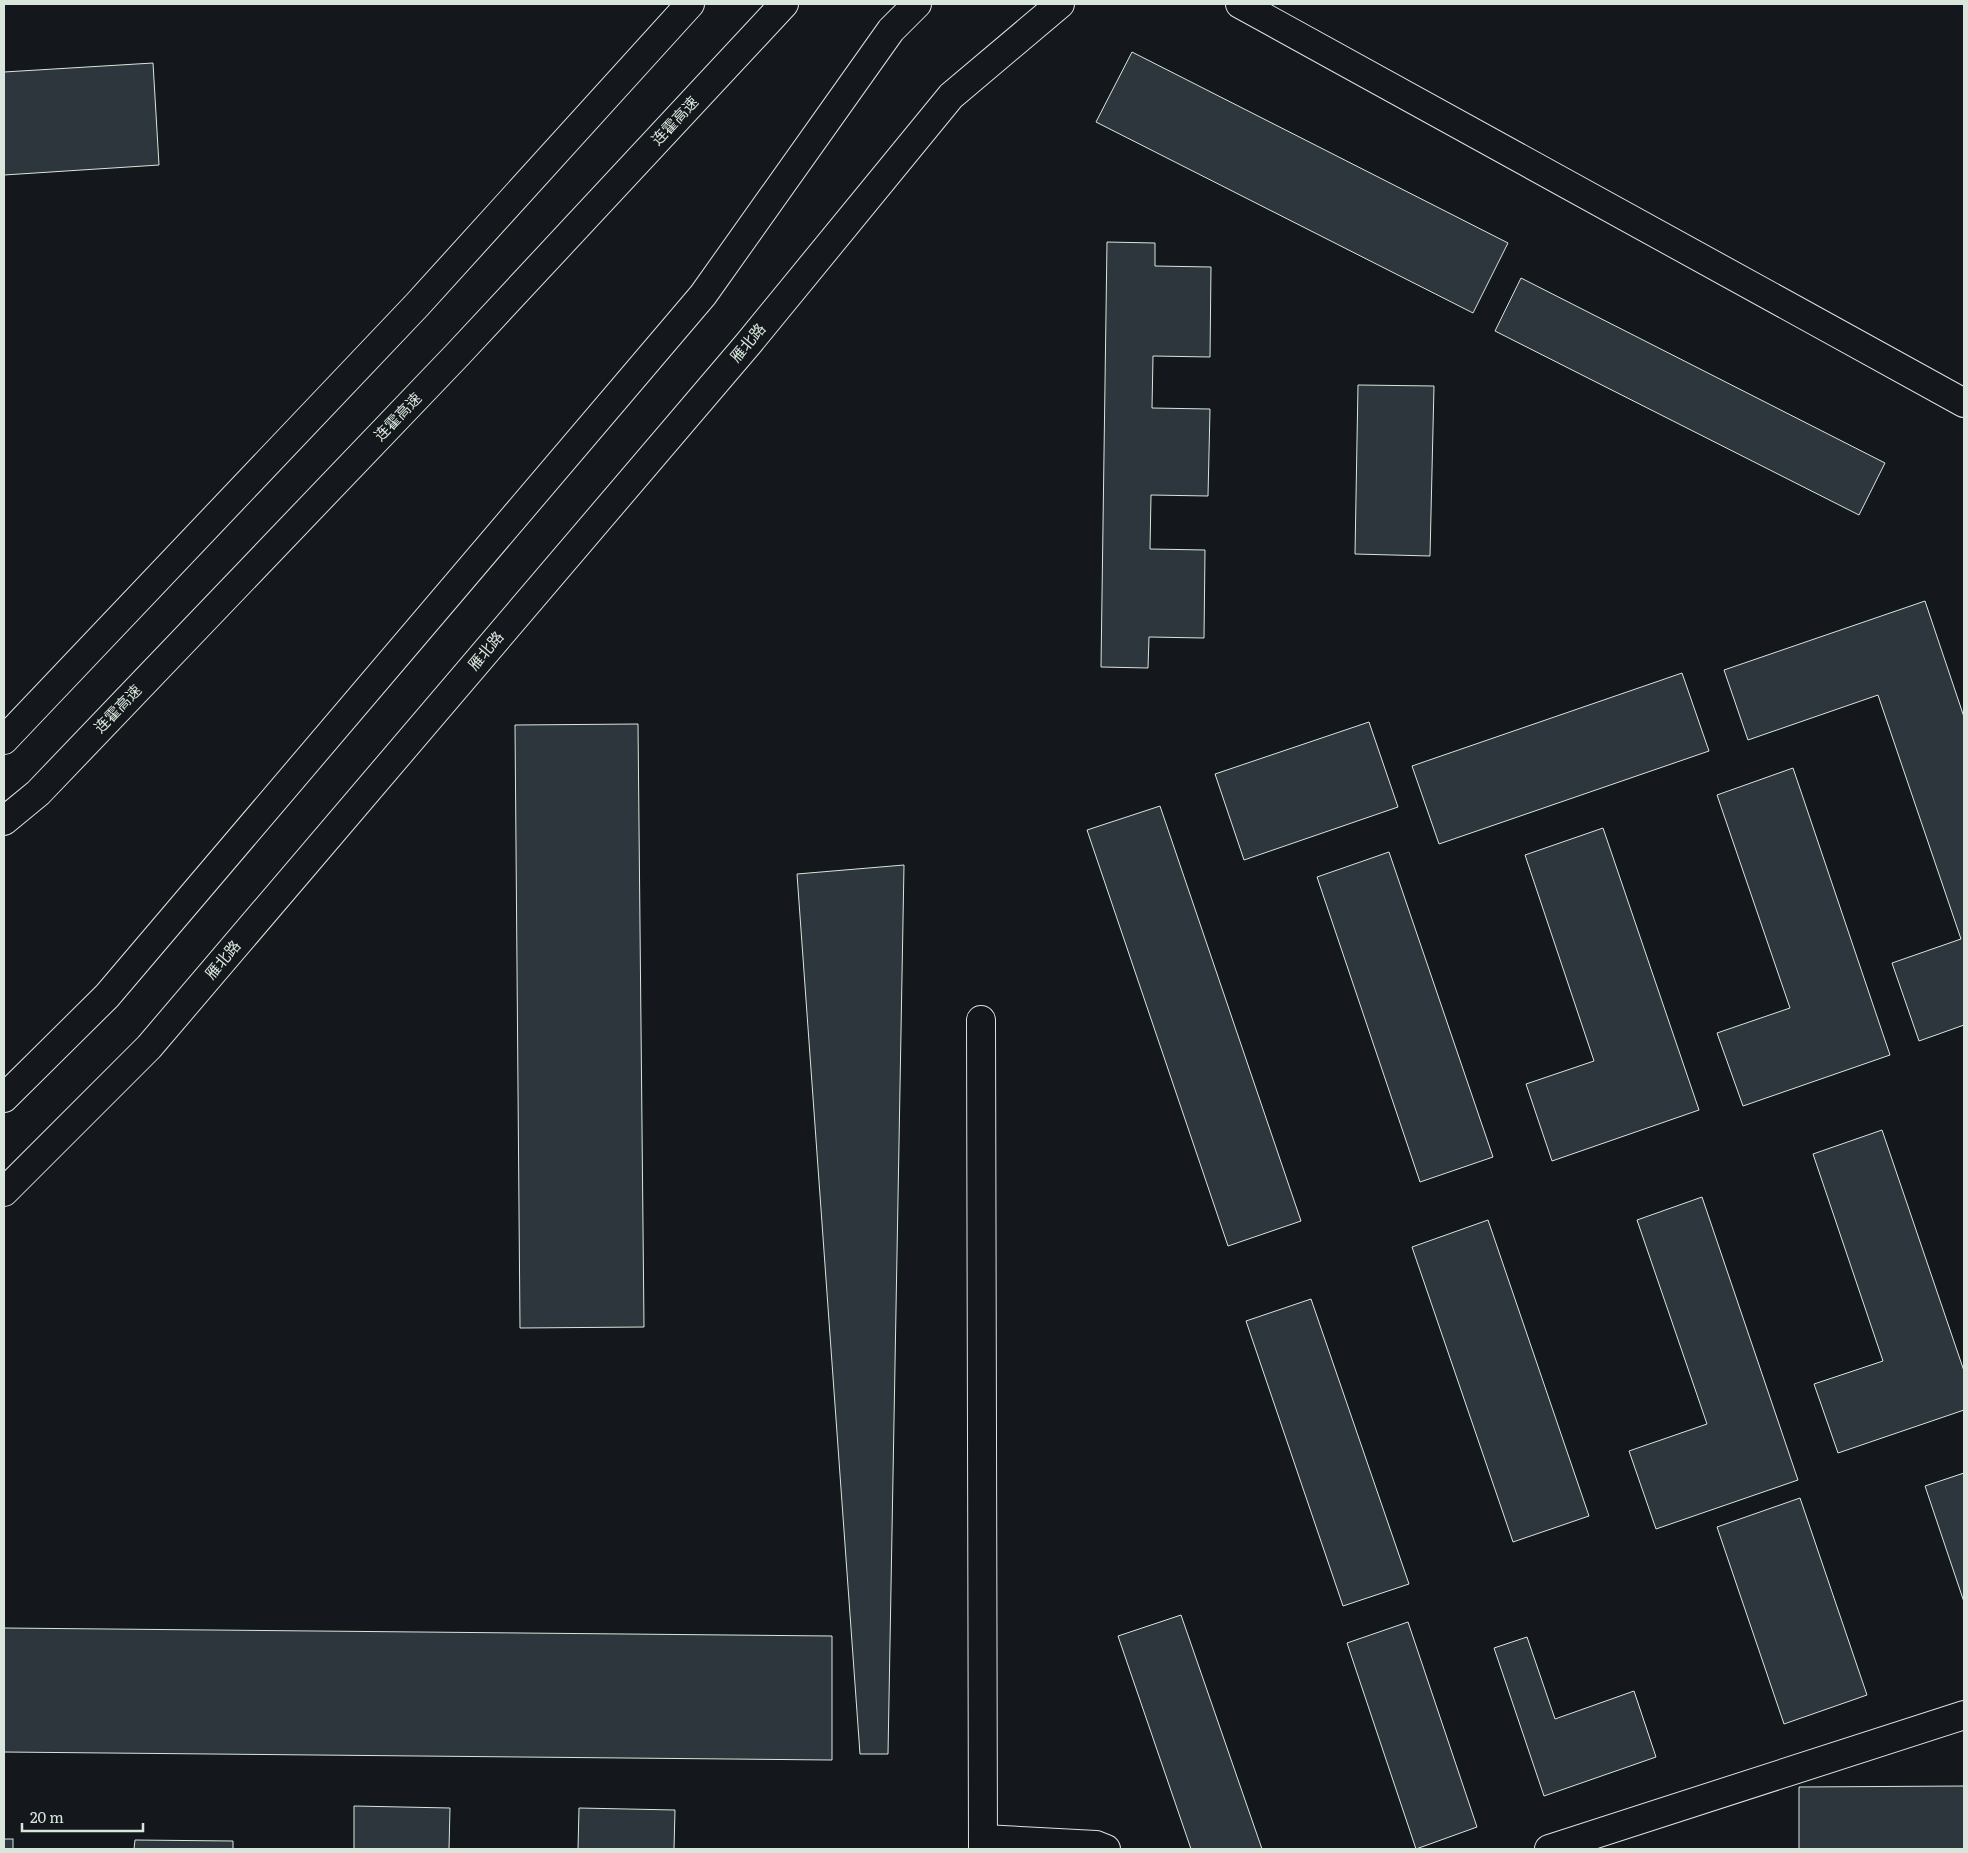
<svg xmlns="http://www.w3.org/2000/svg" width="1968" height="1853" font-family="Literata,'Noto Sans SC',serif">
<style>
.building{fill:#2c363c;stroke:#d8e6dc}
.lines{fill:none;stroke-linecap:round;stroke-linejoin:round}
.street-casing{stroke:#d8e6dc;stroke-width:30}
.secondary-casing{stroke:#d8e6dc;stroke-width:30}
.highway-casing{stroke:#d8e6dc;stroke-width:30}
.street{stroke:#14181c;stroke-width:28}
.secondary{stroke:#14181c;stroke-width:28}
.highway{stroke:#14181c;stroke-width:28}
.labels{text-anchor:middle;stroke-width:4;stroke-linejoin:round;paint-order:stroke}
.street-label{font-size:15px;fill:#d8e6dc;stroke:#14181c}
</style>
<rect width="100%" height="100%" fill="#14181c"/>
<g class="building">
<polygon points="1132,52 1508,243 1473,313 1096,122"/>
<polygon points="153,63 159,165 4,175 4,72"/>
<polygon points="1107,242 1155,243 1155,266 1211,267 1210,357 1153,356 1152,408 1210,409 1208,496 1151,495 1150,549 1205,550 1204,638 1149,637 1148,668 1101,667"/>
<polygon points="1521,278 1885,463 1859,515 1495,331"/>
<polygon points="1358,385 1434,386 1430,556 1355,554"/>
<polygon points="1925,601 1964,717 1964,1025 1919,1041 1892,963 1961,939 1878,695 1748,740 1724,670"/>
<polygon points="1682,673 1709,751 1439,844 1412,766"/>
<polygon points="1369,722 1398,807 1244,860 1215,774"/>
<polygon points="638,724 644,1327 520,1328 515,725"/>
<polygon points="1793,768 1890,1055 1743,1106 1717,1033 1790,1008 1717,795"/>
<polygon points="1160,806 1301,1221 1228,1246 1087,830"/>
<polygon points="1603,828 1699,1110 1552,1161 1526,1084 1594,1061 1525,855"/>
<polygon points="1389,852 1493,1157 1420,1182 1317,877"/>
<polygon points="904,865 888,1754 860,1754 797,874"/>
<polygon points="1882,1130 1964,1371 1964,1410 1838,1453 1814,1384 1883,1361 1813,1154"/>
<polygon points="1702,1197 1798,1480 1656,1529 1629,1451 1707,1424 1637,1220"/>
<polygon points="1488,1220 1589,1516 1513,1542 1412,1247"/>
<polygon points="1311,1299 1409,1584 1343,1606 1246,1321"/>
<polygon points="1964,1473 1964,1602 1925,1486"/>
<polygon points="1800,1498 1867,1695 1784,1724 1717,1527"/>
<polygon points="1181,1615 1262,1849 1191,1849 1118,1636"/>
<polygon points="1408,1622 1477,1827 1416,1849 1347,1643"/>
<polygon points="4,1628 832,1636 832,1760 4,1752"/>
<polygon points="1527,1637 1555,1719 1634,1691 1656,1757 1544,1796 1494,1648"/>
<polygon points="1964,1786 1964,1849 1799,1849 1799,1787"/>
<polygon points="354,1806 450,1808 449,1849 354,1849"/>
<polygon points="579,1808 675,1810 674,1849 578,1849"/>
<rect x="4" y="1839" width="9" height="10"/>
<polygon points="135,1840 233,1841 233,1849 134,1849"/>
</g>
<g class="lines">
<defs>
<g id="street">
<polyline points="981,1020 983,1849"/>
<polyline points="983,1839 1096,1845 1106,1849"/>
<polyline points="1549,1849 1964,1715"/>
</g>
<polyline id="secondary" points="1240,4 1964,403"/>
<g id="highway">
<polyline points="4,740 417,305 690,4"/>
<polyline points="4,821 38,793 458,354 784,4"/>
<polyline points="4,1098 107,996 703,295 891,30 917,4"/>
<polyline points="4,1192 149,1047 748,344 951,96 1060,4"/>
</g>
</defs>
<use href="#street" class="street-casing"/>
<use href="#secondary" class="secondary-casing"/>
<use href="#highway" class="highway-casing"/>
<use href="#street" class="street"/>
<use href="#secondary" class="secondary"/>
<use href="#highway" class="highway"/>
</g>
<g class="labels">
<g class="street-label">
<text transform="translate(675 121) rotate(-47)" y="5">连霍高速</text>
<text transform="translate(748 343) rotate(-50)" y="5">雁北路</text>
<text transform="translate(398 417) rotate(-46)" y="5">连霍高速</text>
<text transform="translate(486 651) rotate(-50)" y="5">雁北路</text>
<text transform="translate(118 709) rotate(-46)" y="5">连霍高速</text>
<text transform="translate(223 960) rotate(-50)" y="5">雁北路</text>
</g>
</g>
<rect width="1968" height="1853" fill="none" stroke="#d8e6dc" stroke-width="10"/>
<path d="M22 1823v8h121v-8" fill="none" stroke="#d8e6dc" stroke-width="2.5"/>
<text x="30" y="1823" font-size="15" fill="#d8e6dc" stroke="#14181c" stroke-width="4" paint-order="stroke">20 m</text>
</svg>
